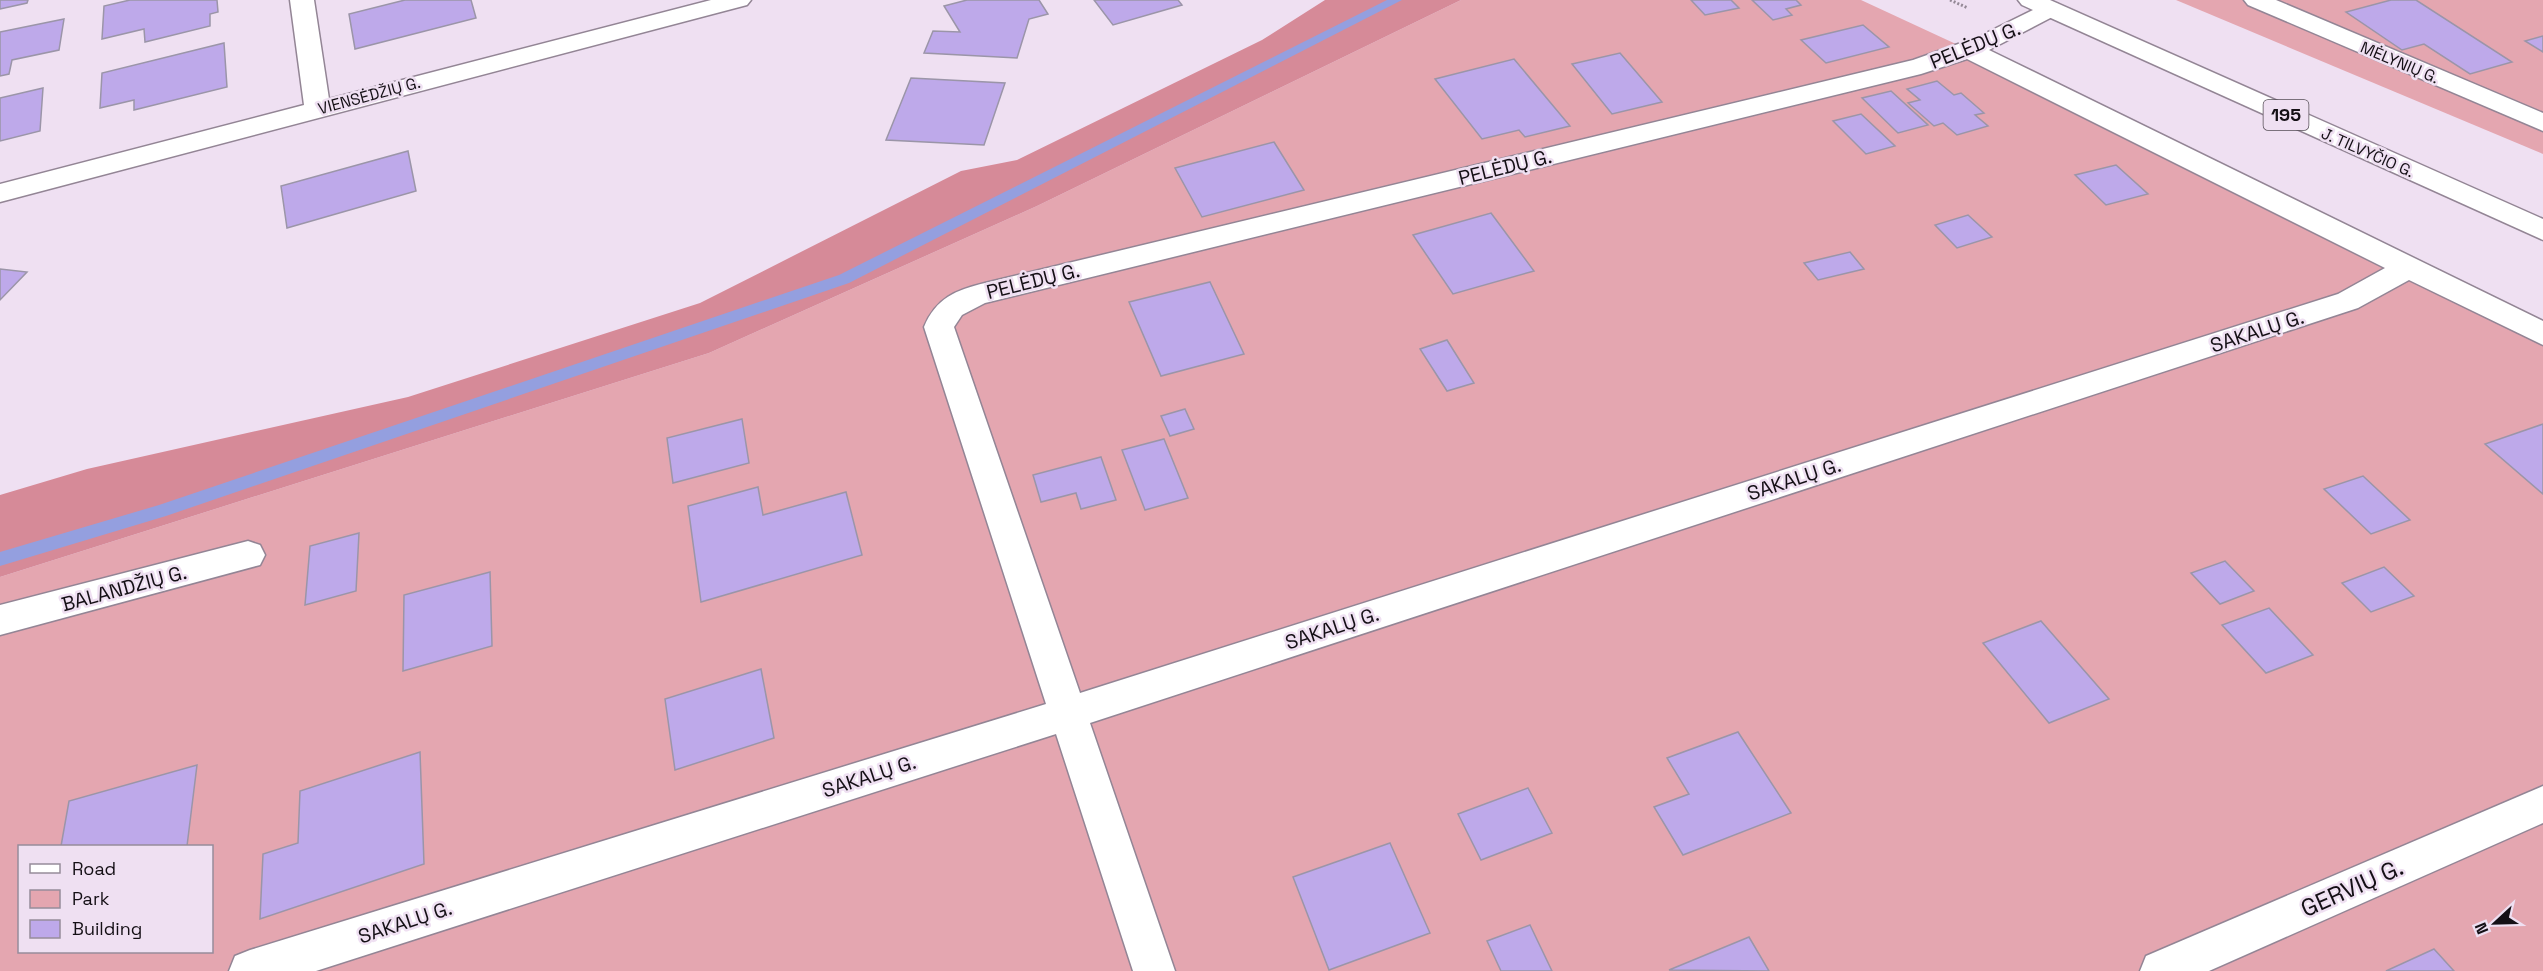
<svg xmlns="http://www.w3.org/2000/svg" width="2543" height="971" font-family="'Space Grotesk',sans-serif">
<style>
.green{fill:#e4a6b0;fill-rule:evenodd}
.forest{fill:#d68a98}
.lines{fill:none;stroke-linecap:round;stroke-linejoin:round}
.stream{fill:#949fdf;fill-rule:evenodd}
.building{fill:#bea9ea;stroke:#9b95a8;stroke-width:1.5}
.minor-casing{stroke:#938595;stroke-width:3}
.major-casing{stroke:#938595;stroke-width:3}
.path{stroke:#948996;stroke-width:3;stroke-dasharray:2 2;stroke-linecap:butt}
.minor{fill:#fff;fill-rule:evenodd}
.major{fill:#fff;fill-rule:evenodd}
.labels{text-anchor:middle;stroke-width:5;stroke-linejoin:round;paint-order:stroke}
.far-street-label{font-size:16px;fill:#140f15;stroke:#efe0f2}
.shield{fill:#efe0f2;stroke:#564e57;stroke-width:1.5}
.shield-label{font-size:18px;font-weight:bold;fill:#140f15}
.street-label{font-size:20px;fill:#140f15;stroke:#efe0f2}
.near-street-label{font-size:24px;fill:#140f15;stroke:#efe0f2}
</style>
<rect width="100%" height="100%" fill="#efe0f2"/>
<g class="green">
<path d="M 1461,0 L 1861,0 L 1971,51 L 2543,330 L 2543,971 L 0,971 L 0,577 L 709,353 L 1037,206 ZM 20,846 L 212,846 L 212,952 L 20,952 Z"/>
<polygon points="2176,0 2543,0 2543,154"/>
</g>
<polygon class="forest" points="1325,0 1461,0 1037,206 709,353 0,577 0,495 87,469 408,397 700,303 961,171 1017,160 1262,40"/>
<g class="lines">
<polygon class="stream" points="1387,0 1402,0 849,283 166,516 0,566 0,552 159,505 839,275"/>
</g>
<g class="building">
<polygon points="0,0 28,0 27,3 0,9"/>
<polygon points="130,0 217,0 218,12 210,14 210,26 145,42 144,29 102,39 104,6"/>
<polygon points="405,0 471,0 476,18 355,49 349,14"/>
<polygon points="967,0 1039,0 1048,14 1029,19 1017,58 924,53 933,31 960,32 944,6"/>
<polygon points="1094,0 1178,0 1182,5 1113,25"/>
<polygon points="1691,0 1731,0 1739,8 1705,15"/>
<polygon points="1752,0 1796,0 1801,5 1786,9 1792,15 1773,20"/>
<polygon points="2391,0 2416,0 2512,62 2470,74 2424,44 2402,50 2346,12"/>
<polygon points="64,19 59,50 12,60 9,74 0,76 0,32"/>
<polygon points="1863,25 1889,47 1826,63 1801,40"/>
<polygon points="2543,36 2543,52 2525,41"/>
<polygon points="224,43 227,87 134,110 134,100 100,108 102,73"/>
<polygon points="1620,53 1662,102 1612,114 1572,64"/>
<polygon points="1514,59 1570,126 1525,137 1519,130 1482,139 1435,79"/>
<polygon points="911,78 1005,83 984,145 886,140"/>
<polygon points="1937,81 1954,95 1961,93 1984,113 1975,115 1988,126 1957,135 1943,123 1934,126 1908,103 1920,100 1907,89"/>
<polygon points="43,88 40,131 0,141 0,98"/>
<polygon points="1891,91 1928,125 1898,133 1862,98"/>
<polygon points="1861,114 1895,146 1866,154 1833,121"/>
<polygon points="1274,142 1304,190 1202,217 1175,168"/>
<polygon points="408,151 416,191 287,228 281,186"/>
<polygon points="2116,165 2148,194 2106,205 2075,175"/>
<polygon points="1491,213 1534,271 1453,294 1413,235"/>
<polygon points="1968,215 1992,237 1957,248 1935,225"/>
<polygon points="1850,252 1864,269 1818,280 1804,263"/>
<polygon points="0,269 27,272 0,300"/>
<polygon points="1210,282 1244,354 1161,376 1129,302"/>
<polygon points="1447,340 1474,383 1447,391 1420,349"/>
<polygon points="1185,409 1194,429 1170,436 1161,416"/>
<polygon points="742,419 749,463 673,483 667,438"/>
<polygon points="2543,424 2543,494 2485,444"/>
<polygon points="1164,439 1188,498 1145,510 1122,450"/>
<polygon points="1101,457 1116,500 1081,509 1076,493 1041,502 1033,475"/>
<polygon points="2363,476 2410,520 2371,534 2324,489"/>
<polygon points="758,487 763,515 846,492 862,555 701,602 688,506"/>
<polygon points="359,533 356,591 305,605 310,546"/>
<polygon points="2225,561 2254,591 2220,604 2191,573"/>
<polygon points="2384,567 2414,596 2371,612 2342,583"/>
<polygon points="490,572 492,646 403,671 404,595"/>
<polygon points="2269,608 2313,655 2266,673 2222,625"/>
<polygon points="2041,621 2109,699 2049,723 1983,643"/>
<polygon points="761,669 774,738 675,770 665,699"/>
<polygon points="1738,732 1791,813 1683,855 1654,807 1689,794 1667,758"/>
<polygon points="420,752 424,864 260,919 263,854 298,843 300,791"/>
<polygon points="197,765 187,846 61,846 69,801"/>
<polygon points="1528,788 1552,833 1481,860 1458,814"/>
<polygon points="1390,843 1430,933 1329,970 1293,877"/>
<polygon points="1530,925 1552,971 1501,971 1487,941"/>
<polygon points="1749,937 1769,971 1669,970"/>
<polygon points="2434,949 2454,971 2386,971"/>
</g>
<g class="lines">
<defs>
<g id="minor">
<polygon points="290,0 314,0 329,99 711,0 751,0 747,5 0,202 0,184 304,105"/>
<polygon points="2244,0 2276,0 2543,113 2543,131 2248,5"/>
<path d="M 2049,2 L 2058,4 L 2061,9 L 2058,14 L 1989,50 L 2543,321 L 2543,345 L 2409,280 L 2358,308 L 1090,723 L 1175,971 L 1133,971 L 1056,734 L 316,971 L 229,971 L 235,956 L 250,950 L 1046,704 L 924,327 C 936,298 956,290 985,283 L 1913,60 L 1978,37 ZM 1967,59 L 2385,268 L 2338,294 L 1080,693 L 954,327 L 962,315 L 985,303 L 1921,74 Z"/>
<polygon points="248,541 260,545 265,555 260,565 0,635 0,605"/>
<polygon points="2543,786 2543,823 2209,971 2140,971 2146,956"/>
</g>
<polygon id="major" points="2018,0 2050,0 2543,219 2543,240 2022,5"/>
</defs>
<use href="#minor" class="minor-casing"/>
<use href="#major" class="major-casing"/>
<polyline class="path" points="1950,0 1968,8"/>
<use href="#minor" class="minor"/>
<use href="#major" class="major"/>
</g>
<g class="labels">
<g class="far-street-label">
<text transform="translate(2400 62) rotate(23)" y="6">MĖLYNIŲ G.</text>
<text transform="translate(369 95) rotate(-15)" y="6">VIENSĖDŽIŲ G.</text>
<text transform="translate(2368 152) rotate(24)" y="6">J. TILVYČIO G.</text>
</g>
<rect class="shield" x="2263.5" y="100" width="45" height="30" rx="4.5"/>
<g class="shield-label">
<text x="2286" y="121">195</text>
</g>
<g class="street-label">
<text transform="translate(1975 45) rotate(-22)" y="7">PELĖDŲ G.</text>
<text transform="translate(1505 167) rotate(-14)" y="7">PELĖDŲ G.</text>
<text transform="translate(1033 281) rotate(-14)" y="7">PELĖDŲ G.</text>
<text transform="translate(2257 331) rotate(-18)" y="7">SAKALŲ G.</text>
<text transform="translate(1794 479) rotate(-18)" y="7">SAKALŲ G.</text>
<text transform="translate(124 588) rotate(-15)" y="7">BALANDŽIŲ G.</text>
<text transform="translate(1332 628) rotate(-18)" y="7">SAKALŲ G.</text>
<text transform="translate(869 776) rotate(-18)" y="7">SAKALŲ G.</text>
<text transform="translate(405 922) rotate(-18)" y="7">SAKALŲ G.</text>
</g>
<g class="near-street-label">
<text transform="translate(2352 888) rotate(-24)" y="8">GERVIŲ G.</text>
</g>
</g>
<rect x="18" y="845" width="195" height="108" fill="#efe0f2" stroke="#978c9a" stroke-width="1.5"/>
<rect x="30" y="864" width="30" height="9" fill="#ffffff" stroke="#978c9a" stroke-width="1.5"/>
<text x="72" y="875" font-size="18" fill="#140f15">Road</text>
<rect x="30" y="890" width="30" height="18" fill="#e4a6b0" stroke="#978c9a" stroke-width="1.5"/>
<text x="72" y="905" font-size="18" fill="#140f15">Park</text>
<rect x="30" y="920" width="30" height="18" fill="#bea9ea" stroke="#978c9a" stroke-width="1.5"/>
<text x="72" y="935" font-size="18" fill="#140f15">Building</text>
<g transform="translate(2495 923) rotate(248)" stroke="#efe0f2" stroke-width="4.5" paint-order="stroke">
<path d="M0-4.5L10 22L0 15L-10 22Z" fill="#140f15"/>
<text y="-9" font-size="16" font-weight="bold" text-anchor="middle" fill="#140f15">N</text>
</g>
</svg>
